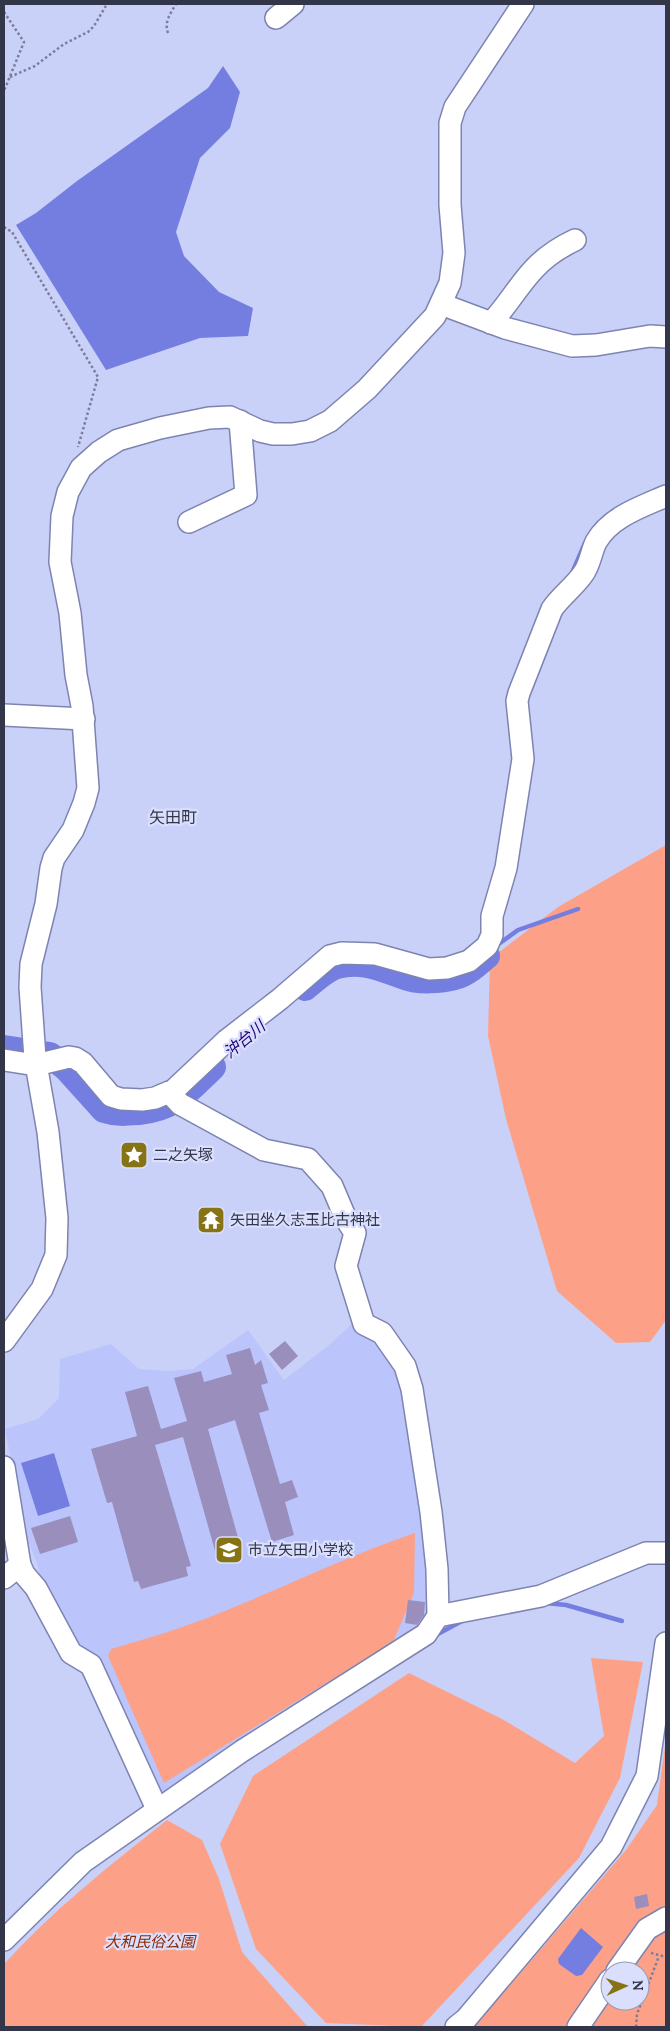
<svg xmlns="http://www.w3.org/2000/svg" width="670" height="2031" font-family="Lora,'Noto Sans JP',serif">
<style>
.built{fill:#bbc5fc}
.green{fill:#fca187;fill-rule:evenodd}
.water{fill:#747ee0}
.lines{fill:none;stroke-linecap:round;stroke-linejoin:round}
.stream{stroke:#747ee0;stroke-width:4.5}
.river{stroke:#747ee0;stroke-width:26}
.building{fill:#9a8ebc}
.minor-casing{stroke:#7d84b1;stroke-width:24}
.path{stroke:#797e9a;stroke-width:2.5;stroke-dasharray:2.5 2.5;stroke-linecap:butt}
.minor{stroke:#fff;stroke-width:21}
.labels{text-anchor:middle;stroke-width:4.5;stroke-linejoin:round;paint-order:stroke}
.poi-label{font-size:15px;fill:#333649;stroke:#d9dffd;text-anchor:start}
.park-label{font-size:15px;font-style:italic;fill:#8d2804;stroke:#d9dffd}
.neighbourhood-label{font-size:16px;fill:#333649;stroke:#d9dffd}
.water-label{font-size:16px;font-style:italic;fill:#20007d;stroke:#d9dffd}
</style>
<rect width="100%" height="100%" fill="#cad1f8"/>
<polygon class="built" points="354,1322 373,1338 395,1367 403,1390 418,1482 432,1624 162,1793 100,1658 77,1647 42,1583 37,1563 26,1537 5,1429 38,1419 59,1398 60,1359 111,1344 139,1369 167,1371 193,1369 248,1330 284,1380 329,1345"/>
<g class="green">
<polygon points="666,845 666,1320 650,1342 616,1343 557,1291 506,1119 488,1036 490,959 558,907"/>
<path d="M 415,1533 L 414,1593 L 393,1642 L 164,1783 L 108,1656 L 111,1649 C 137,1641 163,1634 188,1625 C 265,1597 338,1559 415,1533 Z"/>
<polygon points="591,1658 643,1662 620,1778 579,1858 421,2027 326,2023 256,1949 220,1844 253,1776 409,1673 502,1719 575,1763 604,1736"/>
<path d="M 666,1739 L 666,2027 L 468,2027 L 504,1992 L 626,1850 L 657,1805 ZM 610,1971 L 640,1971 L 640,2001 L 610,2001 Z"/>
<path d="M 167,1820 L 202,1840 L 219,1879 L 242,1952 L 308,2027 L 4,2027 L 4,1964 C 53,1910 110,1865 167,1820 Z"/>
</g>
<g class="water">
<polygon points="223,66 240,92 230,128 200,158 176,232 184,256 219,292 253,308 248,336 200,338 106,370 16,225 36,213 77,181 208,88"/>
<polygon points="54,1453 70,1506 38,1516 21,1463"/>
<polygon points="581,1928 603,1947 582,1975 576,1976 559,1964 558,1959"/>
</g>
<g class="lines">
<g class="stream">
<polyline points="572,573 585,543"/>
<polyline points="496,946 518,930 578,909"/>
<polyline points="546,1603 566,1605 622,1621"/>
<polyline points="436,1635 462,1621"/>
</g>
<g class="river">
<path d="M 305,988 C 315,980 325,970 337,966 C 362,959 382,969 405,977 C 418,982 441,981 455,977 C 467,974 478,964 487,956"/>
<path d="M 4,1048 L 50,1055 L 67,1069 L 104,1110 C 116,1114 126,1113 139,1112 C 176,1108 188,1091 213,1067"/>
</g>
</g>
<g class="building">
<polygon points="285,1341 298,1356 282,1370 269,1354"/>
<polygon points="250,1348 255,1365 261,1360 268,1383 261,1385 269,1410 259,1413 280,1484 292,1480 298,1497 285,1502 294,1535 272,1542 235,1420 208,1429 242,1552 217,1558 183,1437 155,1445 191,1566 186,1567 188,1576 141,1589 138,1581 134,1582 112,1502 107,1503 91,1449 137,1436 125,1392 148,1386 161,1429 187,1421 174,1378 201,1371 204,1382 232,1374 226,1355"/>
<polygon points="70,1516 78,1542 40,1554 31,1528"/>
<polygon points="408,1600 425,1602 424,1615 417,1625 405,1623"/>
<polygon points="647,1894 649,1906 636,1909 634,1897"/>
</g>
<g class="lines">
<defs>
<g id="minor">
<polyline points="276,18 293,4"/>
<polyline points="441,304 505,328 572,346 596,345 650,336 666,337"/>
<path d="M 491,323 C 507,306 518,286 534,269 C 546,256 560,247 575,240"/>
<polyline points="189,522 246,495 240,421"/>
<polyline points="4,715 84,719"/>
<path d="M 4,1060 L 36,1065 L 69,1057 L 75,1058 L 83,1063 L 111,1096 L 121,1099 L 142,1100 L 155,1098 L 174,1090 L 227,1040 L 280,999 L 330,956 L 342,953 L 375,954 L 429,969 L 447,968 L 469,961 L 487,946 L 492,935 L 492,916 L 506,868 L 523,759 L 517,701 L 519,693 L 552,609 C 561,596 574,587 583,574 C 590,565 591,552 596,542 C 610,517 641,507 666,496"/>
<polyline points="4,1341 42,1289 56,1255 57,1218 48,1132 35,1058 30,987 31,964 46,904 51,868 54,858 73,830 84,803 88,788 82,706 76,675 70,613 60,562 62,516 68,492 81,468 99,452 118,440 160,428 209,418 230,417 260,431 273,434 292,434 310,431 330,421 367,389 435,316 450,283 454,253 450,205 450,123 455,107 523,4"/>
<polyline points="4,1467 20,1565 24,1574 36,1588 71,1653 91,1665 157,1809"/>
<polyline points="4,1578 20,1565"/>
<polyline points="438,1616 541,1596 646,1553 666,1553"/>
<polyline points="4,1940 83,1862 242,1751 426,1634 438,1616 437,1569 431,1512 412,1389 405,1366 382,1333 364,1324 346,1266 355,1233 346,1219 332,1186 308,1159 264,1150 180,1104 170,1093"/>
<polyline points="617,1971 647,1929 666,1918"/>
<polyline points="456,2027 466,2019 611,1847 647,1776 666,1643"/>
<polyline points="578,2027 610,1980"/>
</g>
</defs>
<use href="#minor" class="minor-casing"/>
<g class="path">
<polyline points="4,12 24,42 4,91"/>
<path d="M 168,33 C 164,22 170,14 176,4"/>
<polyline points="10,77 35,66 64,44 88,32 94,26 107,4"/>
<polyline points="4,227 12,232 98,377 78,447"/>
<polyline points="651,1953 666,1957"/>
<polyline points="636,2027 637,2014 659,1956"/>
</g>
<use href="#minor" class="minor"/>
</g>
<defs>
<symbol id="sight-square" viewBox="-11 -11 22 22"><rect x="-9" y="-9" width="18" height="18" rx="4" fill="#867315" stroke="#d9dffd"/><path d="M0-6L1.8-2.2L6-1.7L2.9 1.2L3.7 5.4L0 3.3L-3.7 5.4L-2.9 1.2L-6-1.7L-1.8-2.2Z" fill="#fff"/></symbol>
<symbol id="temple-square" viewBox="-11 -11 22 22"><rect x="-9" y="-9" width="18" height="18" rx="4" fill="#867315" stroke="#d9dffd"/><path d="M0-6L5-2H3V0L6.5 2.5H4V6H1.5V3h-3V6H-4V2.5H-6.5L-3 0V-2H-5Z" fill="#fff"/></symbol>
<symbol id="school-square" viewBox="-11 -11 22 22"><rect x="-9" y="-9" width="18" height="18" rx="4" fill="#867315" stroke="#d9dffd"/><path d="M0-5L7-2L0 1L-7-2ZM-4 1L0 2.5L4 1V4Q0 6-4 4Z" fill="#fff"/></symbol>
</defs>
<g fill-rule="evenodd">
<use href="#sight-square" x="118" y="1139" width="32" height="32"/>
<use href="#temple-square" x="195" y="1204" width="32" height="32"/>
<use href="#school-square" x="213" y="1534" width="32" height="32"/>
</g>
<g class="labels">
<g class="poi-label">
<text x="153" y="1160">二之矢塚</text>
<text x="230" y="1225">矢田坐久志玉比古神社</text>
<text x="248" y="1555">市立矢田小学校</text>
</g>
<g class="park-label">
<text x="150" y="1947">大和民俗公園</text>
</g>
<g class="neighbourhood-label">
<text x="173" y="823">矢田町</text>
</g>
<g class="water-label">
<text transform="translate(244 1039) rotate(-40)" y="6">沖台川</text>
</g>
</g>
<rect width="670" height="2031" fill="none" stroke="#333649" stroke-width="10"/>
<g transform="translate(625 1986) rotate(87)"><circle r="24" fill="#d9dffd" stroke="#979bb5"/>
<path d="M0-4L9 19L0 12L-9 19Z" fill="#867315"/>
<text y="-8" font-size="14" font-weight="bold" text-anchor="middle" fill="#333649">N</text>
</g>
</svg>
